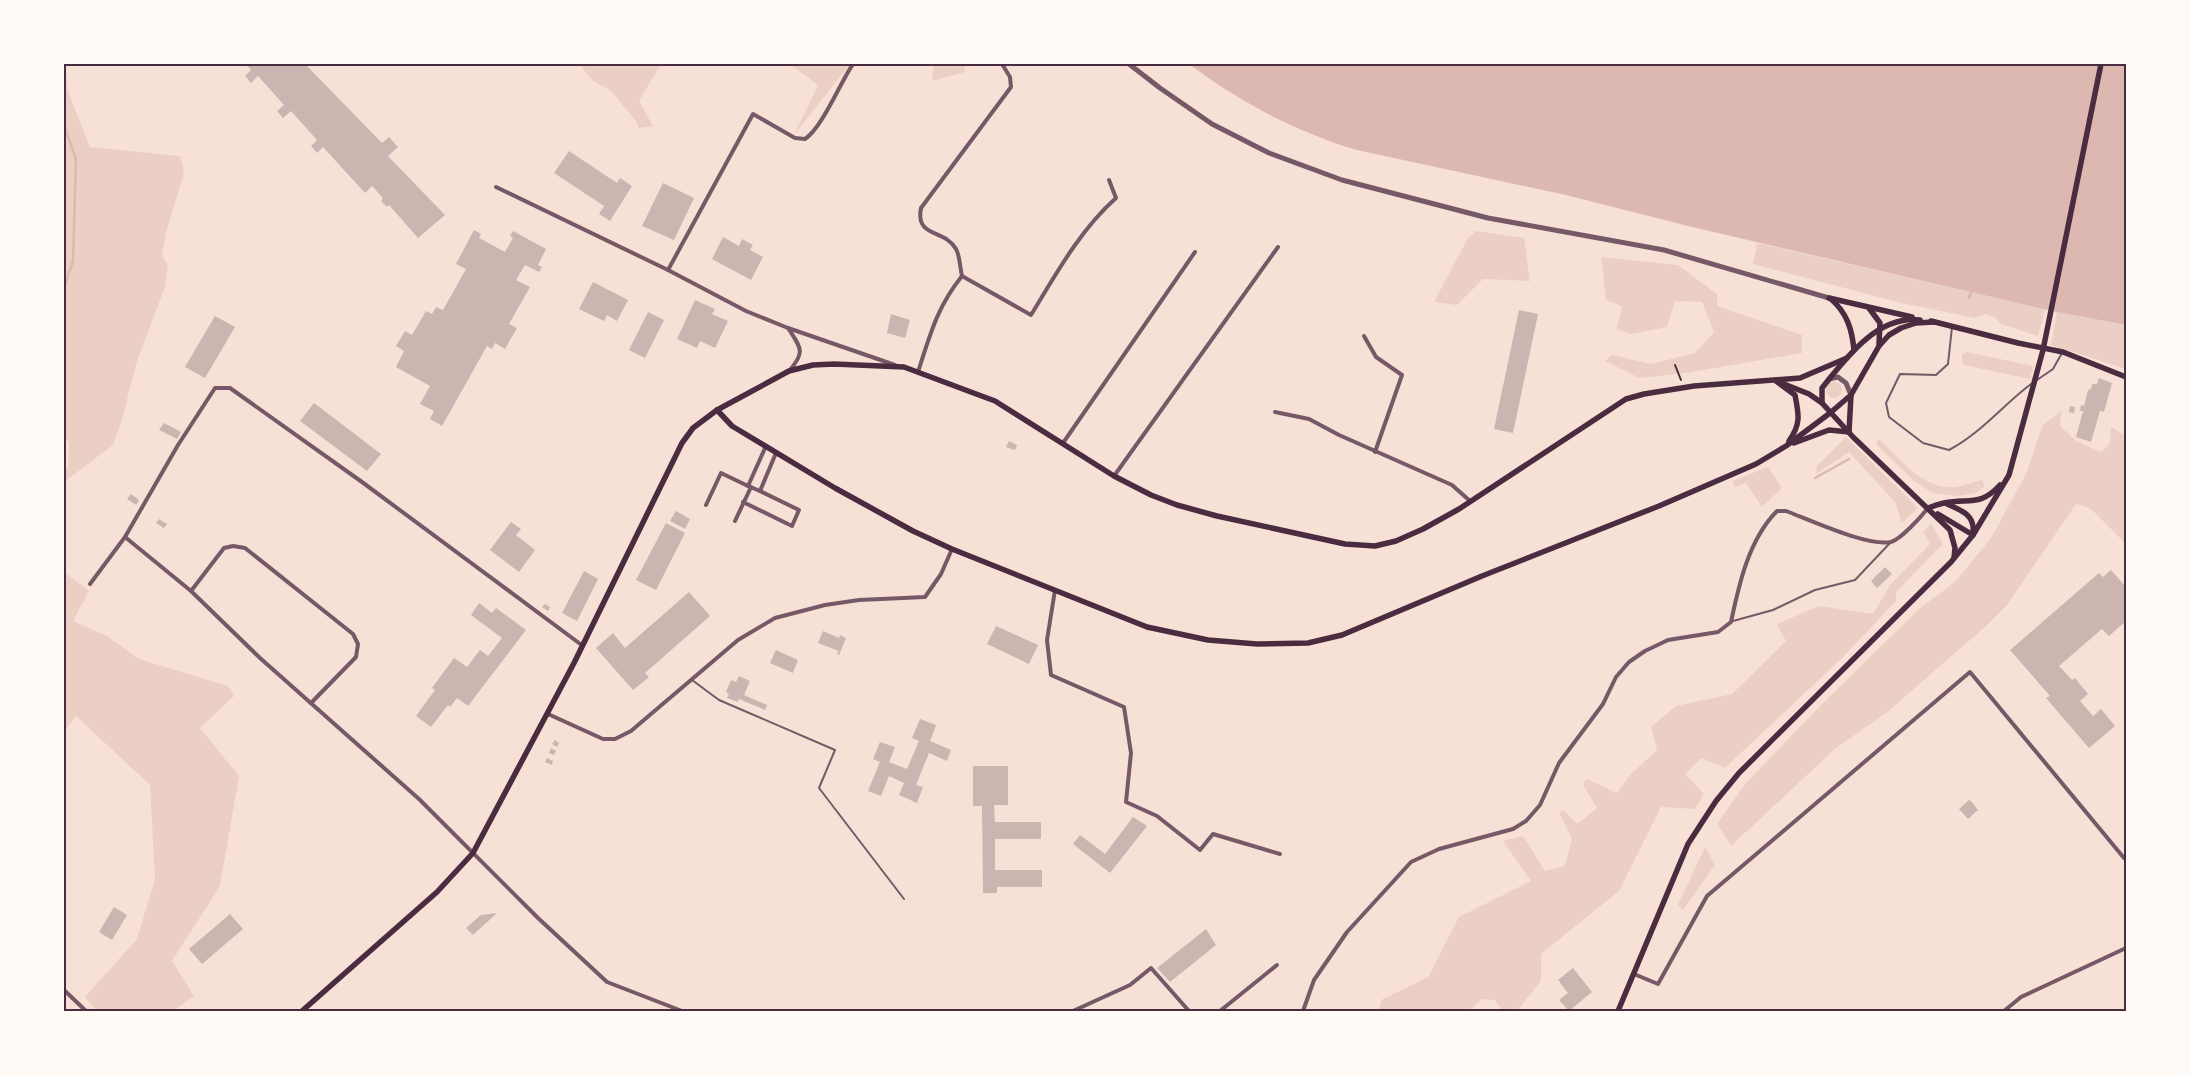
<svg xmlns="http://www.w3.org/2000/svg" width="2190" height="1075" font-family="'Open Sans',sans-serif">
<style>
.green{fill:#ebcfc5}
.water{fill:#dcb8b0}
.lines{fill:none;stroke-linecap:round;stroke-linejoin:round}
.stream{stroke:#dcb8b0;stroke-width:2.5}
.building{fill:#ccb4b1}
.path{stroke:#4a2c40;stroke-width:2}
.service{stroke:#755966;stroke-width:2}
.minor{stroke:#755966;stroke-width:4}
.tertiary{stroke:#755966;stroke-width:5}
.secondary{stroke:#4a2c40;stroke-width:5.5}
.neatline{fill:none;stroke:#4a2c40;stroke-width:2}
</style>
<rect width="100%" height="100%" fill="#f7e1d7"/>
<g class="green">
<polygon points="64,64 69,94 90,147 180,156 184,173 166,232 162,256 168,265 165,287 137,361 121,423 113,445 64,482 64,469 68,468 69,442 64,438"/>
<polygon points="579,64 661,64 639,101 653,126 639,128 636,121 611,91 593,81"/>
<polygon points="790,64 850,64 794,135 818,85"/>
<polygon points="934,64 964,64 965,72 932,81"/>
<polygon points="1476,231 1524,238 1530,281 1483,279 1457,305 1434,302 1468,238"/>
<polygon points="1757,243 2045,309 2038,336 2001,324 1995,317 1985,314 1975,318 1901,303 1753,264"/>
<polygon points="1601,257 1678,265 1717,294 1717,306 1802,335 1802,353 1686,373 1639,378 1605,361 1612,355 1651,364 1695,353 1714,332 1702,302 1675,301 1667,327 1631,334 1617,329 1622,306 1606,300"/>
<polygon points="2057,312 2126,325 2126,369 2051,345"/>
<polygon points="1967,352 2033,366 2030,379 1964,365 1962,360 1962,355"/>
<circle cx="1834" cy="390" r="8"/>
<polygon points="2061,411 2060,426 2076,441 2101,452 2110,443 2111,427 2126,436 2126,544 2090,508 2076,504 2007,605 1984,628 1886,713 1836,748 1731,846 1717,824 1746,783 1821,705 1920,608 1955,582 1991,538 2027,472 2042,426"/>
<polygon points="1846,437 1918,508 1902,523 1895,502 1849,452 1816,474 1817,466"/>
<path d="M 1879,439 C 1900,459 1923,490 1955,487 C 1964,486 1973,482 1982,480 L 1985,486 L 1976,493 L 1958,496 L 1933,493 L 1914,481 L 1876,444 Z"/>
<polygon points="1768,467 1782,488 1762,507 1746,483 1735,487 1732,481"/>
<polygon points="1931,524 1943,544 1896,592 1896,601 1842,658 1725,768 1701,758 1685,774 1704,794 1695,809 1661,807 1619,891 1541,954 1541,981 1517,1011 1502,1011 1495,1000 1482,999 1469,1011 1379,1011 1381,1000 1428,977 1459,917 1531,881 1503,841 1523,836 1545,871 1565,866 1572,839 1559,813 1564,810 1577,824 1597,808 1583,785 1587,779 1617,793 1630,775 1657,750 1651,727 1676,706 1732,694 1786,641 1777,624 1819,606 1873,614 1890,585 1930,544 1923,532"/>
<polygon points="64,572 89,591 73,621 107,636 139,659 228,686 234,696 200,728 239,776 220,886 172,961 194,996 173,1011 97,1011 85,997 137,939 155,879 150,785 76,716 64,732"/>
<polygon points="1705,847 1715,865 1683,910 1678,905"/>
</g>
<path class="water" d="M 1189,64 L 2126,64 L 2126,325 L 2057,312 L 1692,227 L 1566,195 L 1357,150 C 1296,132 1240,102 1189,64 Z"/>
<g class="lines">
<g class="stream">
<polyline points="64,125 76,159 73,261 64,288"/>
<polyline points="1969,298 1972,290"/>
<polyline points="1815,478 1849,459"/>
</g>
</g>
<g class="building">
<polygon points="246,64 305,64 382,143 389,137 398,147 388,156 445,215 418,238 389,205 387,207 381,201 383,198 372,186 365,193 323,147 317,153 311,146 317,140 291,111 283,118 277,111 284,105 258,76 251,83 245,76 251,70"/>
<polygon points="569,151 617,183 620,178 632,186 610,221 599,214 604,206 554,173"/>
<polygon points="663,183 694,198 674,240 642,226"/>
<polygon points="474,230 481,234 479,238 505,252 513,238 510,236 513,231 546,249 538,265 542,267 539,272 525,265 516,280 530,287 509,324 517,328 505,349 495,343 492,349 487,346 442,426 430,419 434,411 420,404 430,386 396,367 404,351 396,346 405,331 412,335 426,311 432,314 436,307 443,310 466,269 456,264"/>
<polygon points="723,237 739,246 742,239 753,245 750,250 763,257 751,280 712,259"/>
<polygon points="593,282 628,300 617,321 607,315 604,321 579,309"/>
<polygon points="695,300 715,309 712,314 728,321 715,348 700,341 697,348 677,339"/>
<polygon points="1519,310 1538,314 1513,433 1494,429"/>
<polygon points="648,312 664,320 645,358 629,350"/>
<polygon points="891,314 910,320 905,338 887,333"/>
<polygon points="215,316 235,327 205,378 185,367"/>
<polygon points="2099,378 2112,383 2104,412 2100,411 2091,442 2076,437 2083,411 2080,411 2081,405 2084,406 2088,390 2091,389 2092,384 2097,384"/>
<polygon points="314,403 381,454 367,471 300,421"/>
<polygon points="2070,406 2075,407 2074,413 2069,412"/>
<polygon points="164,423 181,432 177,439 159,430"/>
<polygon points="1009,441 1017,445 1015,450 1006,447"/>
<polygon points="131,494 139,500 136,505 127,499"/>
<polygon points="676,511 690,519 685,529 670,521"/>
<polygon points="159,519 167,524 164,528 156,523"/>
<polygon points="511,522 521,529 516,535 535,550 519,572 490,550"/>
<polygon points="666,523 685,533 656,590 636,580"/>
<polygon points="1885,567 1892,574 1877,588 1871,581"/>
<polygon points="2111,570 2126,587 2126,621 2109,636 2102,629 2059,666 2072,680 2075,678 2088,694 2080,701 2093,716 2101,709 2115,726 2089,748 2046,698 2050,696 2010,650 2099,573 2103,577"/>
<polygon points="584,571 598,579 577,621 562,613"/>
<polygon points="689,592 710,616 645,673 649,677 633,690 596,648 613,633 625,648"/>
<polygon points="479,603 492,613 496,608 526,630 468,706 457,698 450,707 448,705 431,727 416,716 435,690 432,688 454,658 467,667 480,650 488,656 502,638 471,615"/>
<polygon points="545,604 550,607 548,611 542,607"/>
<polygon points="996,626 1038,645 1029,664 987,644"/>
<polygon points="823,631 839,638 840,635 846,638 839,655 837,654 839,651 818,643"/>
<polygon points="776,650 798,660 793,673 770,663"/>
<polygon points="739,676 750,681 744,695 767,705 765,710 739,699 738,702 727,698 729,694 726,692 731,680 736,682"/>
<polygon points="920,719 936,725 930,741 951,750 947,761 929,753 916,785 923,787 917,803 899,795 904,783 889,776 881,796 868,791 880,762 873,759 880,742 895,747 889,762 907,769 919,741 912,738"/>
<polygon points="555,740 559,743 557,747 552,744"/>
<polygon points="551,748 556,751 554,755 549,753"/>
<polygon points="547,758 553,761 552,765 545,762"/>
<polygon points="973,766 1008,766 1008,805 994,805 995,822 1041,822 1041,839 995,839 995,870 1042,870 1042,887 997,887 997,893 983,893 982,806 973,806"/>
<polygon points="1969,800 1972,802 1978,810 1968,819 1959,809"/>
<polygon points="1133,817 1147,826 1110,873 1073,844 1080,835 1105,854"/>
<polygon points="114,907 127,915 112,940 99,932"/>
<polygon points="497,913 473,935 466,928 481,915"/>
<polygon points="230,914 243,929 202,964 189,949"/>
<polygon points="1206,929 1216,945 1170,982 1157,968"/>
<polygon points="1573,968 1592,992 1569,1011 1559,1000 1568,993 1558,980"/>
</g>
<g class="lines">
<polyline class="path" points="1675,365 1681,380"/>
<g class="service">
<path d="M 1952,327 L 1948,364 L 1936,375 L 1900,374 L 1886,403 L 1889,417 L 1923,443 L 1949,450 C 1980,434 2003,405 2031,384"/>
<polyline points="2037,380 2053,369 2062,353"/>
<polyline points="1733,621 1773,610 1815,590 1855,580 1890,543"/>
<polyline points="692,680 719,700 835,750 819,788 904,899"/>
</g>
<g class="minor">
<path d="M 1002,64 L 1010,77 L 1011,87 L 921,208 C 915,238 945,229 956,249 C 960,256 960,268 962,276 L 1031,315 C 1056,274 1080,230 1116,198 L 1109,180"/>
<polyline points="496,187 668,270 746,311 788,328 895,365"/>
<path d="M 668,270 L 753,114 L 795,138 L 805,139 C 822,128 840,83 853,64"/>
<path d="M 788,328 C 801,348 806,352 789,371"/>
<polyline points="1364,336 1376,357 1402,375 1375,452"/>
<path d="M 918,372 C 930,335 937,307 962,276"/>
<polyline points="1275,412 1309,419 1339,435 1452,485 1470,501"/>
<polyline points="1063,443 1195,252"/>
<polyline points="1114,476 1278,247"/>
<polyline points="748,486 760,491 776,453"/>
<polyline points="743,502 792,526 799,510 760,491"/>
<polyline points="706,505 721,473 748,486 766,446"/>
<polyline points="735,521 751,487"/>
<polyline points="125,537 191,591 260,658 419,799 538,918 607,982 682,1011"/>
<polyline points="90,584 125,537 178,445 215,388 230,388 362,482 583,646"/>
<polyline points="1055,590 1047,640 1051,675 1124,707 1131,753 1126,802 1157,816 1200,850 1213,834 1280,854"/>
<polyline points="191,591 224,548 233,546 245,548 353,634 358,644 356,657 311,703"/>
<polyline points="548,714 603,739 615,739 631,731 738,640 775,618 825,605 859,600 925,597 941,574 952,549"/>
<polyline points="1634,974 1658,984 1707,896 1970,672 2124,858 2126,855"/>
<polyline points="64,990 86,1011"/>
<polyline points="1073,1011 1130,985 1151,968 1189,1011"/>
<polyline points="1220,1011 1277,965"/>
<path d="M 1303,1011 L 1314,980 L 1347,932 L 1411,862 L 1439,849 L 1513,829 L 1526,821 L 1540,805 L 1559,763 L 1603,704 L 1616,677 L 1629,662 L 1645,651 L 1668,640 L 1718,632 L 1731,622 C 1739,584 1749,539 1777,511 L 1786,511 C 1810,520 1868,547 1891,542 C 1901,539 1921,517 1928,508"/>
<polyline points="2004,1011 2021,997 2126,948"/>
</g>
<g class="tertiary">
<polyline points="1129,64 1160,88 1212,124 1269,153 1342,180 1488,218 1664,250 1829,298"/>
<polyline points="1829,379 1838,377 1846,383 1851,395"/>
</g>
<g class="secondary">
<polyline points="1829,298 1912,317"/>
<path d="M 1831,299 C 1847,313 1852,329 1854,350"/>
<polyline points="1869,308 1880,323 1879,344"/>
<path d="M 1920,320 C 1877,315 1845,359 1822,388 L 1822,403 L 1853,437 L 1950,530 L 1955,548 L 1954,558"/>
<polyline points="1931,321 2018,343 2063,352 2126,377"/>
<path d="M 1776,381 L 1795,395 C 1799,415 1801,424 1789,441"/>
<polyline points="1784,384 1809,394 1822,403"/>
<polyline points="717,410 732,426 835,488 913,531 952,549 1147,627 1208,640 1257,644 1308,643 1342,635 1482,576 1659,506 1756,464 1786,446 1830,413 1851,395 1879,346 1889,335 1901,328 1916,323 1934,322"/>
<polyline points="1849,432 1851,395"/>
<polyline points="1794,443 1829,430 1849,432"/>
<path d="M 1945,503 C 1960,510 1975,514 1973,532"/>
<path d="M 1928,508 C 1933,506 1939,504 1944,503 C 1969,498 1980,507 2000,485"/>
<polyline points="1938,514 1973,535"/>
<polyline points="302,1011 437,892 473,853 574,663 682,443 693,428 717,410 789,371 813,365 834,364 904,367 995,401 1114,476 1151,495 1177,505 1217,516 1345,544 1375,546 1396,541 1423,529 1459,509 1626,399 1644,394 1694,386 1800,378 1847,358"/>
<polyline points="1618,1011 1688,844 1716,801 1739,773 1951,562 1973,535 2009,475 2043,350 2101,64"/>
</g>
</g>
<rect width="2190" height="1075" fill="none" stroke="#fffaf5" stroke-width="130"/>
<rect x="65" y="65" width="2060" height="945" class="neatline"/>
</svg>
